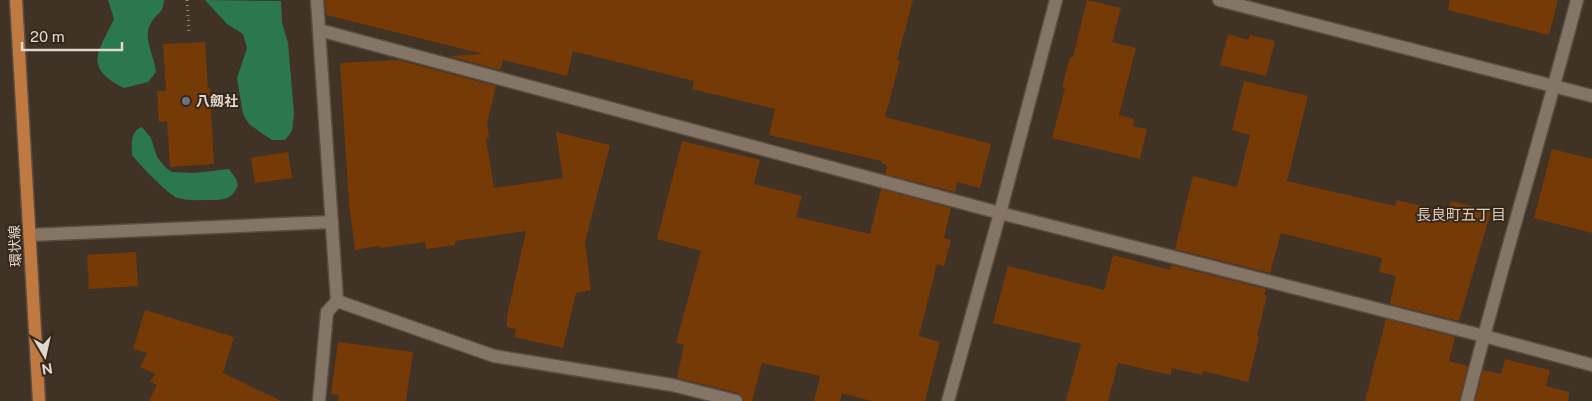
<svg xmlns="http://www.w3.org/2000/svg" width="1592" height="401" font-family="'Public Sans','Noto Sans JP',sans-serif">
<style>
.forest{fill:#2b784e}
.building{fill:#763a07}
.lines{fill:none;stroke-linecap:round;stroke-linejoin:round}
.street-casing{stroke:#5a4e43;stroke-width:15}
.primary-casing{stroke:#5a4e43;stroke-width:15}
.path{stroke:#91867a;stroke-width:3;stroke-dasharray:1 4;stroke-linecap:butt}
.street{stroke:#857566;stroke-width:12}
.primary{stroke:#bf7941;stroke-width:12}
.worship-dot{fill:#6b7280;stroke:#35281b;stroke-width:2}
.labels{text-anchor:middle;stroke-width:4;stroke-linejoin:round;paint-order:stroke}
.poi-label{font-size:14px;font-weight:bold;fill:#e0d7ce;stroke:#35281b;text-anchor:start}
.street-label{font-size:14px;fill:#e0d7ce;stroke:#35281b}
.neighbourhood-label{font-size:15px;fill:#decdbc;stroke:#35281b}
</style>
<rect width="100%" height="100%" fill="#403224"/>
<g class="forest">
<path d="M 108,0 L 164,0 C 163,15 157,12 151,23 C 142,37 155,57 156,72 L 148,82 L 124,88 C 83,67 98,53 114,19 Z"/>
<polygon points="205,0 281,1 282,23 288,43 294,114 292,131 285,140 272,140 263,134 249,124 243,114 237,78 247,48 243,34 227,24"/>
<path d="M 142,127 L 151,138 L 157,157 L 166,168 L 172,172 L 194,173 L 229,169 L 236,179 L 238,186 C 231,200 224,200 209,200 C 199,200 188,201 178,198 C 167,194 140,165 132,155 C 132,144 130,131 142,127 Z"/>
</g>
<g class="building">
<polygon points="325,0 913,0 897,60 900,61 885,117 991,144 980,188 957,182 955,192 885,174 887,165 881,163 882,161 769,135 775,109 692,89 694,81 573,51 567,76 503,60 500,70 449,56 483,54 326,15"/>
<polygon points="1087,0 1121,8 1112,42 1136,48 1119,115 1134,119 1133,126 1147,129 1140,159 1052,138 1065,88 1062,87 1070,57 1073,57"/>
<polygon points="1450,0 1558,0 1549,35 1448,10"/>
<polygon points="1228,34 1248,40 1250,35 1275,41 1266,76 1220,65"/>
<polygon points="205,42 208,88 210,88 214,164 170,167 167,121 159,122 157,91 166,91 163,44"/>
<polygon points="398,60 496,86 487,123 489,138 486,138 494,188 563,178 556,132 610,145 585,242 591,290 576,293 563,348 514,337 516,329 507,327 507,316 526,231 455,241 455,245 426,249 425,242 380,248 379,246 355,250 349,204 340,63"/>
<polygon points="1244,81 1308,96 1287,181 1395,206 1397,200 1448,212 1451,201 1491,211 1459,321 1390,304 1396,276 1379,272 1382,258 1281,233 1270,273 1175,249 1193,176 1237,187 1250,135 1232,130"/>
<polygon points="682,141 760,160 754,184 802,196 796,217 870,234 881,189 951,208 944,238 951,240 944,266 937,264 919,336 940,342 925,401 871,401 842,393 840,401 814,401 820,376 762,363 752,401 744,401 742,396 738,393 677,378 684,344 676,343 701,251 657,239"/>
<polygon points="1552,149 1592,159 1592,233 1534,218"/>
<polygon points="288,152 292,178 255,183 251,158"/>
<polygon points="136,252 138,286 89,289 87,255"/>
<polygon points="1113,255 1170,270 1171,265 1266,289 1264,295 1267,296 1257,336 1259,337 1248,382 1203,371 1202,375 1172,368 1171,375 1118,363 1108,401 1066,401 1081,344 993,323 1008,266 1104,290"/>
<polygon points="145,310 234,337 223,373 281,401 149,401 157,385 150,382 155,374 140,367 147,353 133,349"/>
<polygon points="1386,319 1455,337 1449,361 1468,366 1459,401 1365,401"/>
<polygon points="338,342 413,352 406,401 338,401 339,395 331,394"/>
<polygon points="1505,359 1550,370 1546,386 1569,392 1568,401 1475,401 1483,370 1501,374"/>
</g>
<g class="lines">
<defs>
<g id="street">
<polyline points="317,0 337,301 327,312 319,401"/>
<polyline points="1219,0 1592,96"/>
<polyline points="319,30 1000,213 1484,336 1592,365"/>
<polyline points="29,235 332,222"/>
<polyline points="337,301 494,356 672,385 736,401"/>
<polyline points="948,401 1000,213 1056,0"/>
<path d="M 1467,401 C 1501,266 1542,134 1577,0"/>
</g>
<polyline id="primary" points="16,0 39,401"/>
</defs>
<use href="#street" class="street-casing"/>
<use href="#primary" class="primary-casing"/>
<polyline class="path" points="187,0 189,32"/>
<use href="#street" class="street"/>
<use href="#primary" class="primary"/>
</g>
<circle class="worship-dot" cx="186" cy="101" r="5"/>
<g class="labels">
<g class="poi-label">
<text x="196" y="106">八劔社</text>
</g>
<g class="street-label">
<text transform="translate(15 246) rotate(-93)" y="5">環状線</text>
</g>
<g class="neighbourhood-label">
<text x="1461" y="220">長良町五丁目</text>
</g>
</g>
<g transform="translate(45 356) rotate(171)" stroke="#35281b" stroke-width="4" paint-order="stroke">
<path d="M0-4L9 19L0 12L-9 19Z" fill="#e0d7ce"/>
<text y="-8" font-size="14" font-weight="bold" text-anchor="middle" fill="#e0d7ce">N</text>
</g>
<path d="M22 42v8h100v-8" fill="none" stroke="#e0d7ce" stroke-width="2.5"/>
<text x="30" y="42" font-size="15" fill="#e0d7ce" stroke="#35281b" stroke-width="4" paint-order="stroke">20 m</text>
</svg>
